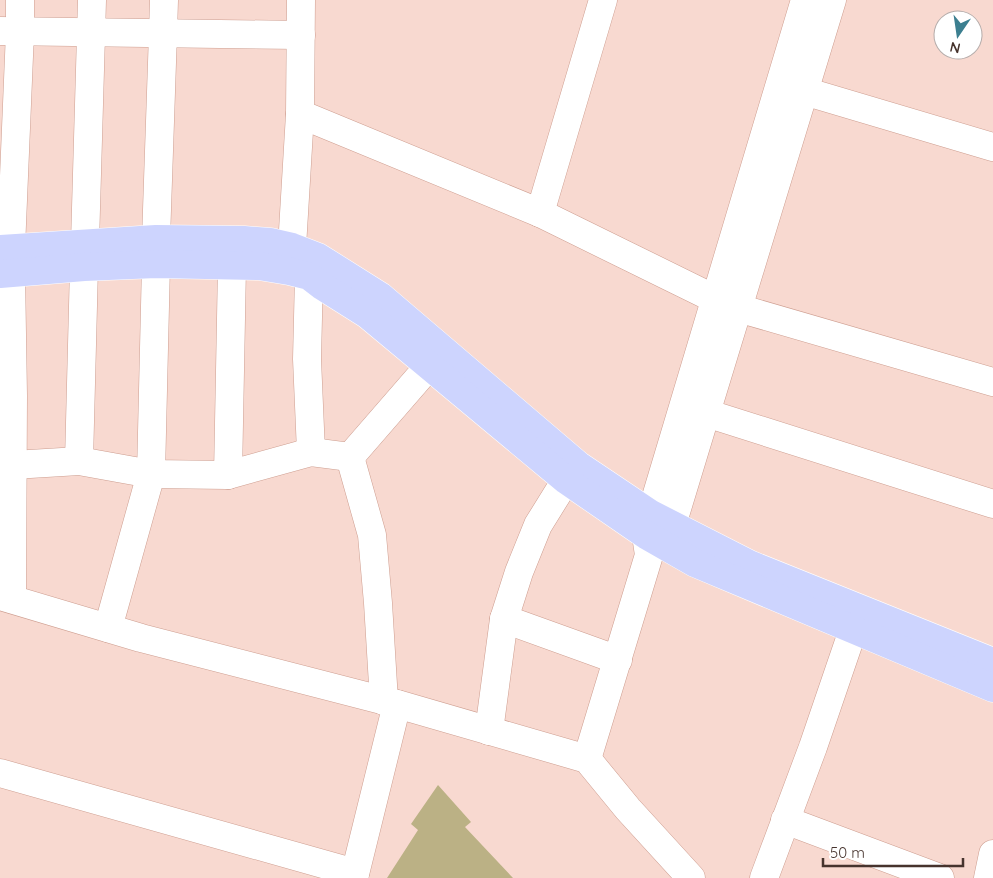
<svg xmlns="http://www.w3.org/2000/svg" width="993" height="878" font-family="Quicksand,sans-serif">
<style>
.building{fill:#bbb185}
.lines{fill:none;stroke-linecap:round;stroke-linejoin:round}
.minor-casing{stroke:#ce9e90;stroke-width:29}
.major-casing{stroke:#fff;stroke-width:29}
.minor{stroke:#fff;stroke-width:28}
.major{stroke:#cdd4fe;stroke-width:28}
</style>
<rect width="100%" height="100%" fill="#f8d9d0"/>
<polygon class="building" points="438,785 471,822 465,827 513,878 387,878 418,830 411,824"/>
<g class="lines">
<defs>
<g id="minor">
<polyline points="0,31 301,35"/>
<polyline points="786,86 804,91 993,147"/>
<polyline points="300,114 540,213 715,299 738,308 993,382"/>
<polyline points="540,213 603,0"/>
<polyline points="156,239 163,33 164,0"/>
<polyline points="85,243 92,0"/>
<polyline points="11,248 20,32 20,0"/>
<polyline points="289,269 292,247 300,114 301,0"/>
<polyline points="11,273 13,396 12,599"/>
<polyline points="309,276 307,359 311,452"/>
<polyline points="706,413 993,504"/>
<polyline points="350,457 372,535 378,603 384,701"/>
<polyline points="350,457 429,366"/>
<polyline points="79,461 84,267"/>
<polyline points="13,465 79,461 151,474 228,475 311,452 350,457"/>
<polyline points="228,475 232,266"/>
<polyline points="668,547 672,525 706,413 832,0"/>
<polyline points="0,596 141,638 397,704 587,759 628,809 691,878"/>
<polyline points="504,619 618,660"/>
<polyline points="108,628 151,474 156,264"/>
<polyline points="489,731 504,619 519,572 538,525 566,480"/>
<polyline points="587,759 649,555 646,535 651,514 805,0"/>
<polyline points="0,773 355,873"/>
<polyline points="785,820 940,878"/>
<polyline points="354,878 397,704"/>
<polyline points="764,878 813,747 853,630"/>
<polyline points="988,878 993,854"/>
</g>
<g id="major">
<polyline points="0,249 156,239 244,240 270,242 292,247 318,257 380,296 578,465 651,514 749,564 993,662"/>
<polyline points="0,274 84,267 156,264 259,266 289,271 309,276 322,286 368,315 566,480 646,535 695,563 993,688"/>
</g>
</defs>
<use href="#minor" class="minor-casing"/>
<use href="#major" class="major-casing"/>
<use href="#minor" class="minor"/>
<use href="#major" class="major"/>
</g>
<g transform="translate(958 35) rotate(193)"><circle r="24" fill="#ffffff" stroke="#b5adab"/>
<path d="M0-4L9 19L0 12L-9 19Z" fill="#3c7f90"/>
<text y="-8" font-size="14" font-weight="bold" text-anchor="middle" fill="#46332d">N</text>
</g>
<path d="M823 858v8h140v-8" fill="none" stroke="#46332d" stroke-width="2.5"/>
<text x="830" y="858" font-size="15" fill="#46332d" stroke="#ffffff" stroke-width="4" paint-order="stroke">50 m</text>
</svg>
